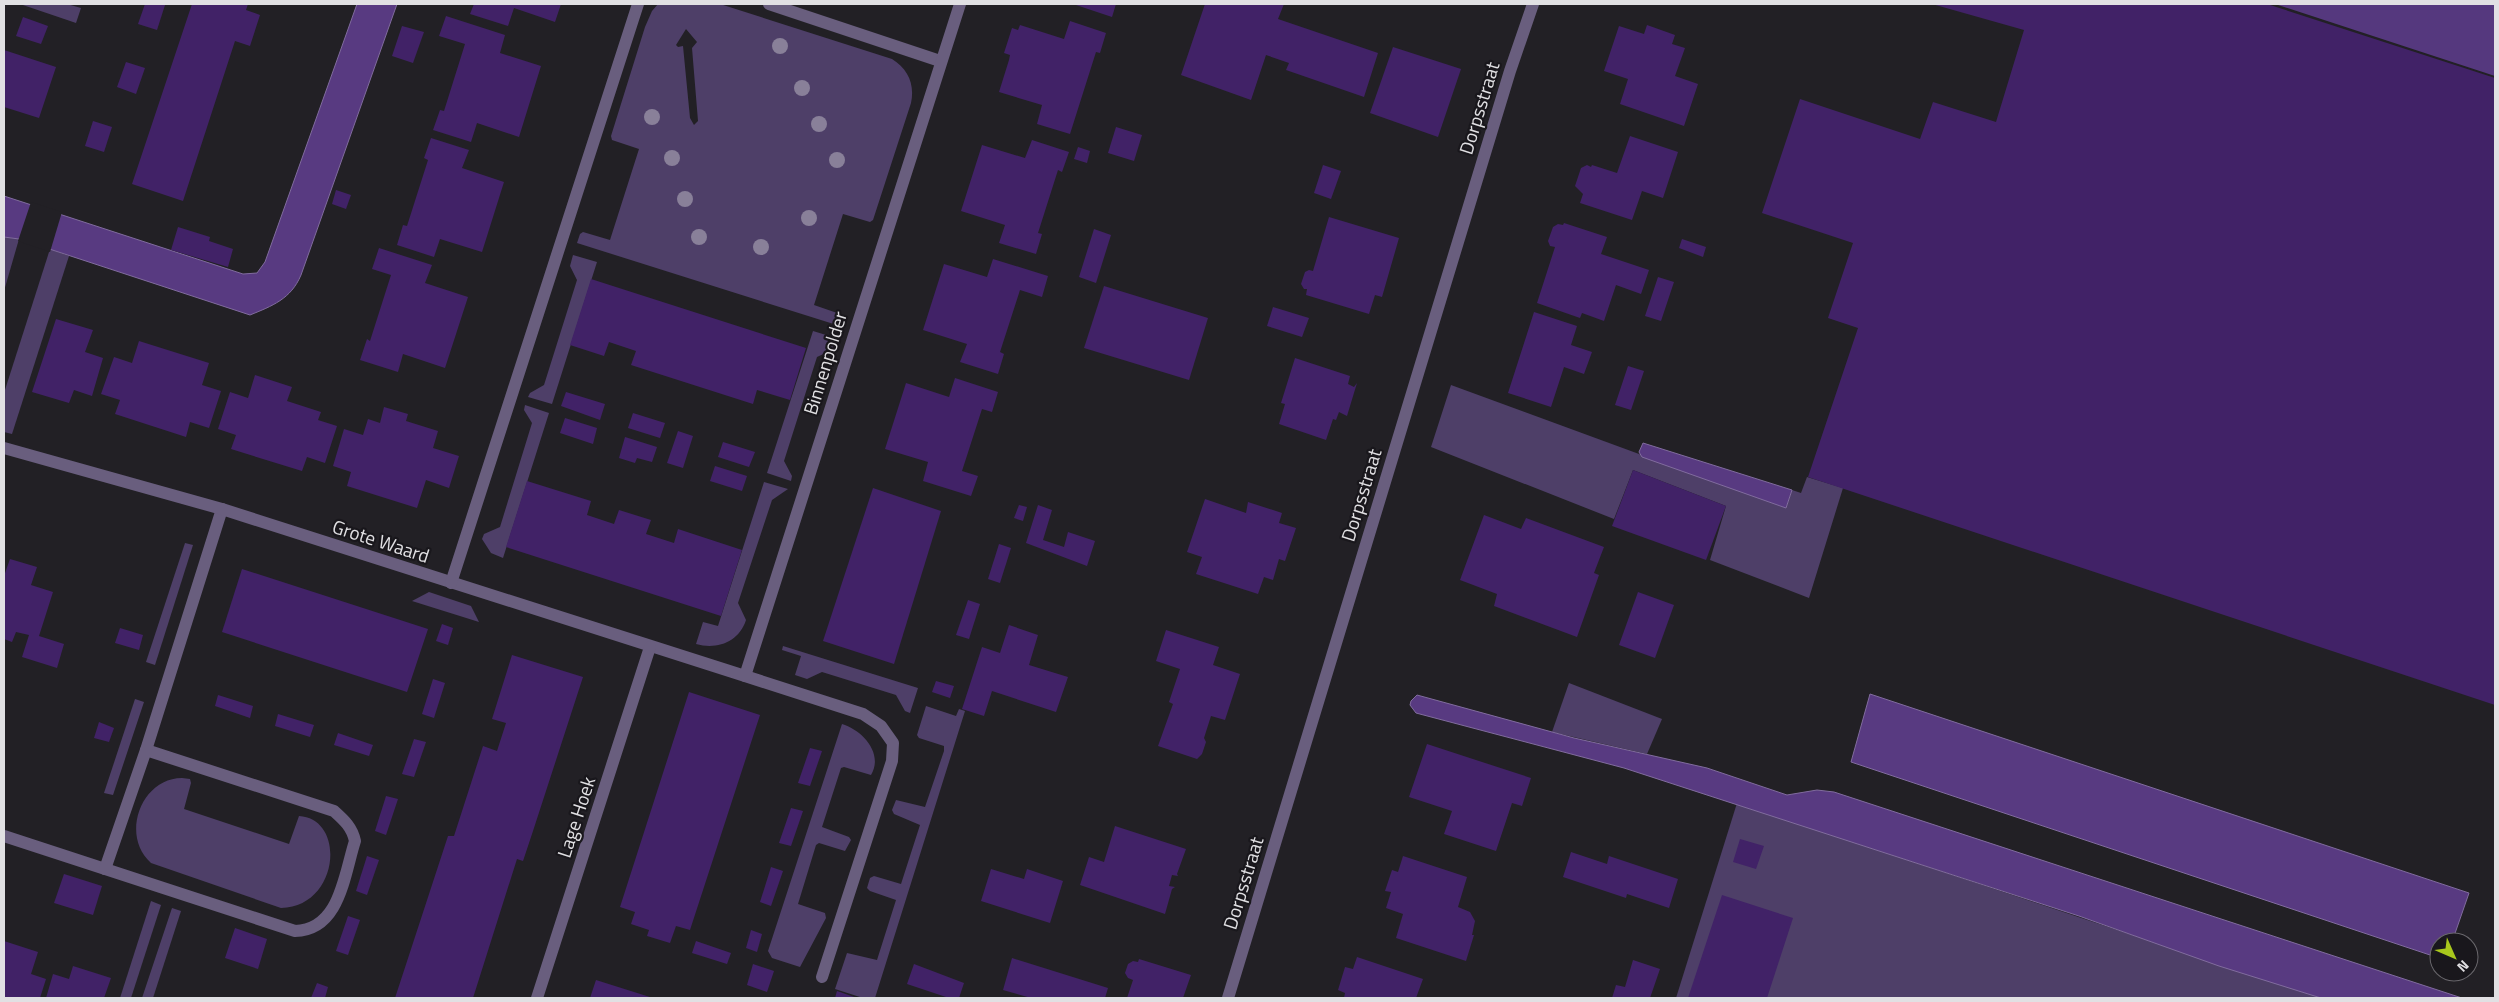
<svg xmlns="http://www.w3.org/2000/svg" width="2499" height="1002" font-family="'Titillium Web',sans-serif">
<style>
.green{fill:#4e3f68;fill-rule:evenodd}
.forest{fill:#55387e}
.water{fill:#583a81;stroke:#816c9e}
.pier{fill:#222025}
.building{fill:#412267}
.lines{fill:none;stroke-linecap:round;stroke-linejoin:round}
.service{stroke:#695e7e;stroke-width:12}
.minor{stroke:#695e7e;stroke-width:12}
.tertiary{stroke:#695e7e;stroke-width:12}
.tree{fill:#898099}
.labels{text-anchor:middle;stroke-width:4.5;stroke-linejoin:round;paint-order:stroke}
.street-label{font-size:19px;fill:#e1e0e3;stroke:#19171c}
</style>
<rect width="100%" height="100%" fill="#222025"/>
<g class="green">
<polygon points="20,4 67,4 81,8 76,23"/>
<path d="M 658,4 L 720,4 L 892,59 C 908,69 915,84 911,103 L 873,220 L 870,222 L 843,214 L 814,305 L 840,314 L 842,318 L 840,326 L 577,243 L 580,234 L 583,232 L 610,240 L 639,149 L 612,140 L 611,136 L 645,27 L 652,11 ZM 686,29 L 697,42 L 692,48 L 698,121 L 694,125 L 690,118 L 683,46 L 678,47 L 676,45 Z"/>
<polygon points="4,237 19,239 4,291"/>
<polygon points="50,249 69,256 12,434 4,432 4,393"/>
<polygon points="573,255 597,262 552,404 528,397 530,393 544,385 577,280 570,266"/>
<polygon points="813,331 836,338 832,350 817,357 784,461 792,476 791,481 767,473"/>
<polygon points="1451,385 1786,508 1792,490 1801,493 1807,477 1843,488 1809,598 1710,560 1726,506 1633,470 1614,519 1431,447"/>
<polygon points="525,405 549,413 503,558 491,553 482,539 484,534 500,527 532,423 524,410"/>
<path d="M 764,482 L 788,489 L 772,500 L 738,603 L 746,620 C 739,642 717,650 696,644 L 703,622 L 718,626 Z"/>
<polygon points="185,543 193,545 155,665 146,662"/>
<polygon points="429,592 471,606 479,622 412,601"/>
<polygon points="783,646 918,688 910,713 905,711 896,695 822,672 807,679 795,675 801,656 782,650"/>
<polygon points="1569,683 1662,719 1647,754 1552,732"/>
<polygon points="135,699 144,702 113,795 104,793"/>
<polygon points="926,706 956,716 959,709 965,711 875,998 863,998 835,989 847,953 877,960 896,900 870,891 867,888 870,878 874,876 901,884 920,825 894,814 892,810 896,800 925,807 944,751 944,746 919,738 917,735"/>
<path d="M 842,724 C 862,730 884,753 871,775 L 844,767 L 841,768 L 822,827 L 849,837 L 851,840 L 845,851 L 819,843 L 816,845 L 798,904 L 825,913 L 826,918 L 800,967 L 772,958 L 768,951 Z"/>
<path d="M 182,778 L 190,779 L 191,783 L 184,809 L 289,844 L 299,816 C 347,819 339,907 281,908 L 151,863 C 120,836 141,778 182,778 Z"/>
<polygon points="1737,803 2321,998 1676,998"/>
<polygon points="151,901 161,905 131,998 120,998"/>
<polygon points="172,908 181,911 153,998 142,998"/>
</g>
<polygon class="forest" points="2275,4 2495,4 2495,76"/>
<g class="water">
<path d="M 357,4 L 397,4 L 301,275 C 291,299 272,306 250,315 L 19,239 L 4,237 L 4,196 L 243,274 L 257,273 L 265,262 Z"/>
<polygon points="1643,443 1792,490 1786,508 1642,457 1639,452"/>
<polygon points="1870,694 2469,893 2452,942 2439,942 2439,958 1851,762"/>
<polygon points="1417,695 1574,738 1707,768 1787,795 1817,790 1834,792 2462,998 2321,998 2219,966 2079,916 1624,768 1416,713 1410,705 1411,701"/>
</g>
<polygon class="pier" points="31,202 62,212 50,252 18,241"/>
<g class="building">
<polygon points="145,4 165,5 157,30 138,24"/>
<polygon points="192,4 248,4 246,10 260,15 250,46 235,41 183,201 132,184"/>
<polygon points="474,4 561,4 555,22 514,8 508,26 470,14"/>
<polygon points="1073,4 1116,4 1112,17"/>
<polygon points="1205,4 1284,4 1278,19 1378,53 1364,97 1286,70 1289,63 1266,55 1251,100 1181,75"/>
<polygon points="1932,4 2267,4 2495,78 2495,705 1808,477 1858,328 1828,318 1853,243 1762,213 1800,99 1920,139 1933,102 1996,122 2024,30"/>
<polygon points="446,16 505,35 500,53 541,66 519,137 477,123 471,142 433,130 440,110 444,111 465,44 439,36"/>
<polygon points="23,17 48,26 41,44 16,36"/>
<polygon points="1070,21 1106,33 1100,53 1096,52 1070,134 1037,124 1042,105 999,92 1009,60 1010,55 1004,53 1012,28 1018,30 1020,25 1064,39"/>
<polygon points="1647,25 1675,35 1672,44 1685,48 1675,76 1698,84 1684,126 1620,104 1628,79 1604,71 1619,26 1644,34"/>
<polygon points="402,26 424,32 413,63 392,56"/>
<polygon points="1393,47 1461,69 1438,137 1370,113"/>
<polygon points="4,50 56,67 39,118 4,107"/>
<polygon points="126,62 145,68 136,94 117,87"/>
<polygon points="93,121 112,127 104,152 85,146"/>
<polygon points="1116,127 1142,135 1134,161 1108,153"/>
<polygon points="1630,136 1678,152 1663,198 1642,191 1632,220 1580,203 1583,194 1575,186 1581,168 1587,165 1591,167 1592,165 1617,173"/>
<polygon points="431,138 469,150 462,168 504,182 482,252 440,239 434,257 397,245 403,225 407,226 428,160 424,158"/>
<polygon points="1032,140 1069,152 1062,172 1058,170 1038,233 1042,234 1036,254 999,243 1005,225 961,211 982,145 1025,158"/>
<polygon points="1078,147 1090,151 1087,163 1074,159"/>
<polygon points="1323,165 1341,171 1331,199 1314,193"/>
<polygon points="336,190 351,195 346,209 332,204"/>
<polygon points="1329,217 1399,238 1382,297 1375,295 1369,314 1306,295 1307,289 1304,289 1301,284 1305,272 1309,270 1313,271"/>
<polygon points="1564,223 1607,237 1601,254 1649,270 1641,294 1616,285 1604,321 1582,313 1580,318 1537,303 1555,247 1550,246 1548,241 1553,227 1558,224 1563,225"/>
<polygon points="178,227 210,237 209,241 233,249 228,267 171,250"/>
<polygon points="1094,229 1111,235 1096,283 1079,277"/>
<polygon points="1682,239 1706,247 1703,257 1679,248"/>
<polygon points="379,248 432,265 425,283 468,297 445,368 403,354 398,372 360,360 367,339 370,341 391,275 372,269"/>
<polygon points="993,259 1048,276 1042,297 1020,290 1000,352 1004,354 998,374 960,362 967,344 923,330 944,264 987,277"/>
<polygon points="1658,277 1674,282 1661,321 1645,316"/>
<polygon points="591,279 806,348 790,400 757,390 753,404 631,365 636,351 609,342 604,356 570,345"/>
<polygon points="1104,286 1208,318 1189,380 1084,348"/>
<polygon points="1273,307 1309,318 1302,337 1267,326"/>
<polygon points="1534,312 1577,326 1571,345 1592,352 1584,374 1564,367 1551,407 1508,393"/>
<polygon points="56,319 93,330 85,352 103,358 92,396 74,390 69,403 32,392"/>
<polygon points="139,341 209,363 202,385 221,391 209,428 190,422 186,437 115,414 120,400 101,394 114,357 132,363"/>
<polygon points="1295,358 1350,376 1348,384 1354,387 1357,383 1347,416 1339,412 1336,420 1333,419 1326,440 1279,424 1285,404 1281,403"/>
<polygon points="1628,366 1644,371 1631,410 1615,405"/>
<polygon points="255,375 292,387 287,401 321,412 318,420 337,426 325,463 307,457 302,471 231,449 236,435 218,429 230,392 248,398"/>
<polygon points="955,378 998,392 992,412 982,409 962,471 978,476 971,496 923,481 928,462 885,449 906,383 949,397"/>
<polygon points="566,392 605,404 600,420 561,406"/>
<polygon points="384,407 408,414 406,421 438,431 433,448 459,456 449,488 426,480 417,508 347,486 351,472 333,466 344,429 363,435 368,419 380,423"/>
<polygon points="633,413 665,423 660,438 628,428"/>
<polygon points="565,418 597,428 593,444 560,433"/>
<polygon points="678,431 693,436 683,468 667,463"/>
<polygon points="625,437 657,447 652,462 637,458 635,463 619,458"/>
<polygon points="723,442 755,452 749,467 718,457"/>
<polygon points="715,466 747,476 742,491 710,481"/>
<polygon points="1633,470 1726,506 1706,560 1612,526"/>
<polygon points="527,481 591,501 587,515 614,524 619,510 651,520 646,534 674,543 678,529 742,550 721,616 506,547"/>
<polygon points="873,488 941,511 894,664 823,641"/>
<polygon points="1205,499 1246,513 1248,502 1282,513 1279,523 1296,528 1285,561 1279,559 1273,580 1264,577 1258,594 1196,574 1202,557 1187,552"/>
<polygon points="1019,505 1027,507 1023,521 1014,518"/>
<polygon points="1038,505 1052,510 1043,540 1064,547 1068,532 1095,541 1087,566 1026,543"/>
<polygon points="1484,515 1521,529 1526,518 1604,547 1594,573 1599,575 1577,637 1494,606 1497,594 1460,580"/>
<polygon points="999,544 1011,548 1000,583 988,579"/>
<polygon points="10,559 37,567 31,585 53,592 39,636 64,644 57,668 22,657 29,635 16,632 12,642 4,639 4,576"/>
<polygon points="242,569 428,629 407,692 222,632"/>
<polygon points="1638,592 1674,605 1655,658 1619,645"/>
<polygon points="968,600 980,604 969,639 956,635"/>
<polygon points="442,624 453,628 448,645 436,641"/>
<polygon points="1009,625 1038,635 1029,665 1068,677 1056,712 992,691 984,716 962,709 982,647 1000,653"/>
<polygon points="120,628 143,635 139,650 115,643"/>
<polygon points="1166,630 1219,647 1213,665 1240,674 1225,720 1211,716 1204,738 1206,742 1202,754 1197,759 1158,746 1173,704 1169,702 1180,669 1156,661"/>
<polygon points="512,655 583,677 533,831 523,861 517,859 473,998 395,998 448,836 454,836 483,746 497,751 506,723 492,719"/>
<polygon points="433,679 445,683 434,718 422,714"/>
<polygon points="936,681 954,686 950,698 932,692"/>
<polygon points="689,692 760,715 690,930 676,926 670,943 647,936 649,930 631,924 635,912 620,907"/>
<polygon points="218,695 253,706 250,718 215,706"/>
<polygon points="278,714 314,725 310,737 275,726"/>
<polygon points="99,722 114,728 109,742 94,738"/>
<polygon points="338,733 373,745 369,756 334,745"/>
<polygon points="414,739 426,742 414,777 402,774"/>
<polygon points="1427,744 1531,778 1522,806 1512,803 1496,851 1444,834 1452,811 1409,797"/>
<polygon points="810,748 822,751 810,786 798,783"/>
<polygon points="386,796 398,799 386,835 375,831"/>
<polygon points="791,808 803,811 791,846 779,843"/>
<polygon points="1115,826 1186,849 1177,874 1178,876 1172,875 1169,886 1175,887 1172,889 1165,914 1080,885 1089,857 1104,862"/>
<polygon points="1740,839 1764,846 1756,869 1733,862"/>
<polygon points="1571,852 1607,864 1609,856 1678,879 1669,908 1627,894 1626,898 1563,877"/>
<polygon points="367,856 379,860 367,895 356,891"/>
<polygon points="1403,856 1467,877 1458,907 1470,912 1475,921 1472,935 1474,935 1466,961 1396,938 1403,914 1386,908 1391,892 1385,891 1392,870 1398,872"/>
<polygon points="771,867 783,871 771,906 760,902"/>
<polygon points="991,869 1024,879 1027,869 1063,881 1050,923 981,901"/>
<polygon points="64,874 102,886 93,915 54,903"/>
<polygon points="1722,895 1793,918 1767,998 1688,998"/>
<polygon points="348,916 360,920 348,955 336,951"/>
<polygon points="235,928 267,939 258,969 225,958"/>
<polygon points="751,930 762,934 757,952 746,948"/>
<polygon points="4,941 38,952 31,974 46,979 40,998 4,998"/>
<polygon points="696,941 731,953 727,964 692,953"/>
<polygon points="1357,957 1423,979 1416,998 1344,998 1345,993 1338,990 1345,967 1353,969"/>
<polygon points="1012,958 1108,988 1105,998 1031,998 1003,990"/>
<polygon points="1139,959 1191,975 1183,998 1127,998 1133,980 1128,978 1125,973 1128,964 1133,961 1138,962"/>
<polygon points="1633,960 1660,969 1650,998 1612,998 1616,985 1625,987"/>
<polygon points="753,964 774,971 767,992 747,985"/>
<polygon points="914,964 964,983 959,998 949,998 907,984"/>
<polygon points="73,966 111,978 104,998 46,998 53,974 69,979"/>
<polygon points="596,980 653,998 590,998"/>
<polygon points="317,983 328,987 325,998 311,998"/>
<polygon points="837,991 857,998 835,998"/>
</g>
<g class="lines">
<g class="service">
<polyline points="745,676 863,714 881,726 893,743 892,761 822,977"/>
<path d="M 4,836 L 295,931 C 340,930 344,875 355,841 C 352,827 344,820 334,811 L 146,750"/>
<polyline points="105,869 146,750 222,509"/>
</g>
<g class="minor">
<polyline points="769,4 940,61"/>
<polyline points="4,448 222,509 745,676 960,4"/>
<polyline points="451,583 638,4"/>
<polyline points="537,998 650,647"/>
</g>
<polyline class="tertiary" points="1228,998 1510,71 1533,4"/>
</g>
<g class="tree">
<circle cx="780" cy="46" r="8"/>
<circle cx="802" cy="88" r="8"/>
<circle cx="652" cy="117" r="8"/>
<circle cx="819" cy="124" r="8"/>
<circle cx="672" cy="158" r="8"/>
<circle cx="837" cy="160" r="8"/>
<circle cx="685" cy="199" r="8"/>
<circle cx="809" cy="218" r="8"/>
<circle cx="699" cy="237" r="8"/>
<circle cx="761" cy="247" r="8"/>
</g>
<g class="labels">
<g class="street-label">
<text transform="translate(1479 108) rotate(-73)" y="7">Dorpsstraat</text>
<text transform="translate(825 363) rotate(-73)" y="7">Binnenpolder</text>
<text transform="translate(1361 495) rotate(-73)" y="7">Dorpsstraat</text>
<text transform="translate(381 541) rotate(18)" y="7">Grote Waard</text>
<text transform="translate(576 817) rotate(-72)" y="7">Lage Hoek</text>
<text transform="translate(1243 883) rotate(-73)" y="7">Dorpsstraat</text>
</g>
</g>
<rect width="2499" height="1002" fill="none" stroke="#e1e0e3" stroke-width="10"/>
<g transform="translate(2454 957) rotate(135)"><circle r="24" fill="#19171c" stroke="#69676c"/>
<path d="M0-4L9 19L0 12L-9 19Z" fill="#a8c71d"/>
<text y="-8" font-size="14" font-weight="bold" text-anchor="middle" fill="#e1e0e3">N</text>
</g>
</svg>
